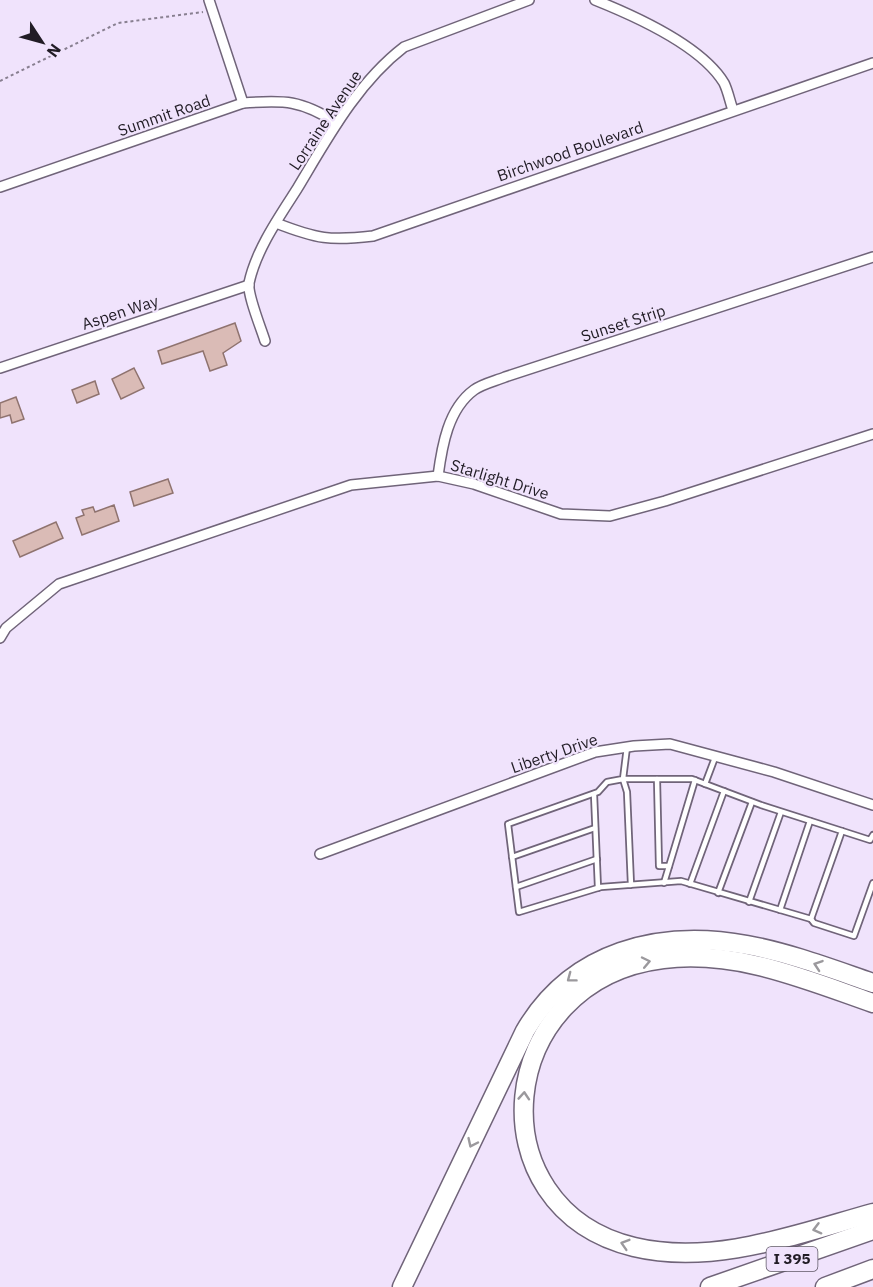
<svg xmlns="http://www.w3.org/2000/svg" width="873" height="1287" font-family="'IBM Plex Sans',sans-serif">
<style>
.building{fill:#dabbb6;stroke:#8f736f;stroke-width:1.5}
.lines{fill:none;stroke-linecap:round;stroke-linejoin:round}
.service-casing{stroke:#706479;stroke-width:8}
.minor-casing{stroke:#706479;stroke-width:12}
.motorway-casing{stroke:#706479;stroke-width:21}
.path{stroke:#887f90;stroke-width:2;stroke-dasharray:3 3;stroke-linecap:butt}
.service{stroke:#fff;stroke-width:4.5}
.minor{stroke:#fff;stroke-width:9}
.motorway{stroke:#fff;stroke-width:18}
.oneway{stroke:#9b999d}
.labels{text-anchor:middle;stroke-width:4.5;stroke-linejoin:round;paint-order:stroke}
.shield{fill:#f0e3fc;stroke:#5f5866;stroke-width:1.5}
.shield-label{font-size:15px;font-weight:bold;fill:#211c25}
.street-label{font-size:16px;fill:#211c25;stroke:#f0e3fc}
</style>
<rect width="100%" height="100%" fill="#f0e3fc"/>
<g class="building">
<polygon points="235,323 241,341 223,353 227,365 210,371 203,351 162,364 158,351"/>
<polygon points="134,368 144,388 121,399 112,379"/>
<polygon points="95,381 99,394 77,403 72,390"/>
<polygon points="16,397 24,419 12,423 10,415 0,418 0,403"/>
<polygon points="168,479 173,493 134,506 130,492"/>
<polygon points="114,505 119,521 82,535 76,518 84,515 82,510 93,507 95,512"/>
<polygon points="56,522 63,538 20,557 13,541"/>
</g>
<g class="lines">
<defs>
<g id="service">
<polyline points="627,747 623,779 607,782 598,792 508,824 519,912 601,887 681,881 811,919 842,831 761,805 692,779 623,779 627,792 631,885"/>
<polyline points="657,779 659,866 669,866"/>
<polyline points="705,784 716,755"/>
<polyline points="594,794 598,888"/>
<polyline points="842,831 870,840 873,835"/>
<polyline points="512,857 595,828"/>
<polyline points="664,883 695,780"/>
<polyline points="690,884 724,791"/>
<polyline points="516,887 597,859"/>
<polyline points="718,893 752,802"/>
<polyline points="749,902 781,812"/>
<polyline points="780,910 810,821"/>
<polyline points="811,919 814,923 854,936 873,883"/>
</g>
<g id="minor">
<polyline points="209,0 243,103"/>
<path d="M 595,0 C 635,16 701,45 724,83 C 728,91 730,102 733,110"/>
<path d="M 0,187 L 243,103 C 285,100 301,100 337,123"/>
<path d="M 276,223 C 317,239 330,241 373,236 L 873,63"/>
<path d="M 265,341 C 261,328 247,294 249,283 C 256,250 279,217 297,189 C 327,139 357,83 404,47 L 529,0"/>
<polyline points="0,368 249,285"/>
<path d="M 438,476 C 442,446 448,409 474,390 C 482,384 495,381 505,377 L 873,257"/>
<polyline points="0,638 6,628 59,584 351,485 438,476 474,484 561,514 610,516 665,501 873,434"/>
<polyline points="320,854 595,752 634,746 670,744 774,772 873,805"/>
</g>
<g id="motorway">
<path d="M 873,1003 C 804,979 737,950 663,959 C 493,980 473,1208 634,1247 C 713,1266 797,1234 873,1213"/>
<path d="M 402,1287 L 525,1031 C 572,951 659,929 747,945 C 790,953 832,969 873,983"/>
<polyline points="710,1287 873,1230"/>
<polyline points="825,1287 873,1269"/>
</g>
</defs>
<use href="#service" class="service-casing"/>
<use href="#minor" class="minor-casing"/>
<use href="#motorway" class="motorway-casing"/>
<polyline class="path" points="0,81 118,23 203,12"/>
<use href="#service" class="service"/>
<use href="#minor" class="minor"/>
<use href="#motorway" class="motorway"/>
</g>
<defs><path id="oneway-chevron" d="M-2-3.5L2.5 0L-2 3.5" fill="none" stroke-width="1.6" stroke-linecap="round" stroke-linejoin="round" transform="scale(1.5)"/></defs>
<g class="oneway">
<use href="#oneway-chevron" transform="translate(646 962) rotate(-12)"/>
<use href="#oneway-chevron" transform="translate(818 965) rotate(-161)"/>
<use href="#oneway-chevron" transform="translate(571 978) rotate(143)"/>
<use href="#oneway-chevron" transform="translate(524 1096) rotate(-86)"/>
<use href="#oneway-chevron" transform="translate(472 1143) rotate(115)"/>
<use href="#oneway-chevron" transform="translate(817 1229) rotate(165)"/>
<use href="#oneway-chevron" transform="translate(625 1244) rotate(-163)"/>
</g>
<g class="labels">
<rect class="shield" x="766.5" y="1247" width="51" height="24" rx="4.5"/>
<g class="shield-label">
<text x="792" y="1264">I 395</text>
</g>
<g class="street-label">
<text transform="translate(164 115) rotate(-19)" y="6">Summit Road</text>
<text transform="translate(325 120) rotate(-56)" y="6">Lorraine Avenue</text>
<text transform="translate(570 151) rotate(-19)" y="6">Birchwood Boulevard</text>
<text transform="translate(120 312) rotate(-18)" y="6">Aspen Way</text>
<text transform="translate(623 323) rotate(-18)" y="6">Sunset Strip</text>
<text transform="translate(500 479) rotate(17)" y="6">Starlight Drive</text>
<text transform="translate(554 753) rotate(-19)" y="6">Liberty Drive</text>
</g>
</g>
<g transform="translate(42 42) rotate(126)" stroke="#f0e3fc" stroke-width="4.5" paint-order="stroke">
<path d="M0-4.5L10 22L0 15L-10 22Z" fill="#211c25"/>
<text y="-9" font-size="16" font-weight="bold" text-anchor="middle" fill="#211c25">N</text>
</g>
</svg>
